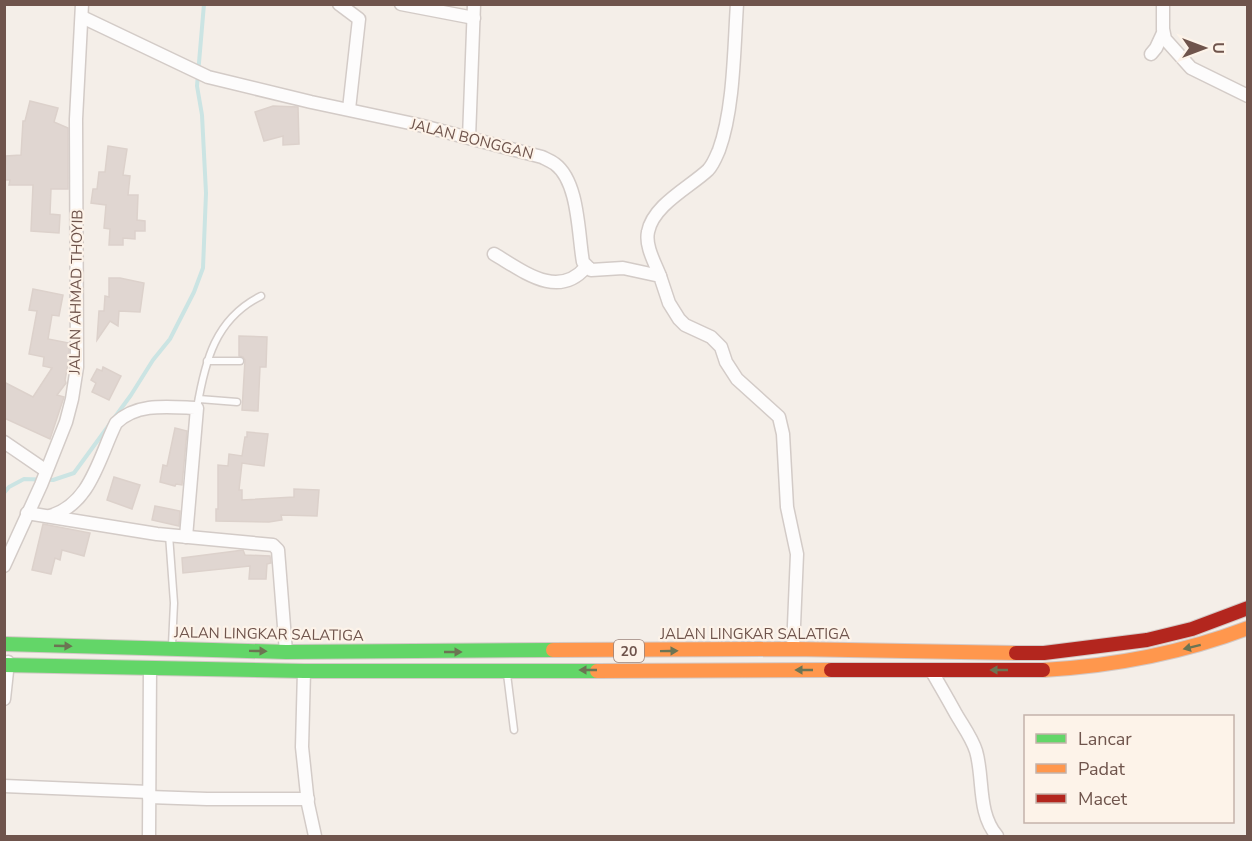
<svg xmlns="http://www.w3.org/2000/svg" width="1252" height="841" font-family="'Nunito Sans',sans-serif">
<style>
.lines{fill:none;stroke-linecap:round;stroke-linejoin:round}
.stream{stroke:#cbe4e3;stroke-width:4}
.building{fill:#e0d6d1;stroke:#dcd1cb;stroke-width:1.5}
.lane-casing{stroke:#d3cbc7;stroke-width:9}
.street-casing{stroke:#d3cbc7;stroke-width:15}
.fast-casing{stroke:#d3c9c6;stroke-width:16}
.slow-casing{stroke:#d3c9c6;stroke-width:16}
.jam-casing{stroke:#d3c9c6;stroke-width:16}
.lane{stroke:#fdfcfc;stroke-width:6}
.street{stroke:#fdfcfc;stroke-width:12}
.fast{stroke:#63d668;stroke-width:14}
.slow{stroke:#ff974d;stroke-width:14}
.jam{stroke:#b3261e;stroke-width:14}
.oneway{fill:#6c7453}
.labels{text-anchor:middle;stroke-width:4.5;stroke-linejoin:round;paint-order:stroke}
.shield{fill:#fdf3e9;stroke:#9a847b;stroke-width:1.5}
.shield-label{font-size:14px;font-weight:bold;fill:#6f544c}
.street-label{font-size:15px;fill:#6f544c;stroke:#fdf3e9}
</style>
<rect width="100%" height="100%" fill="#f4eee8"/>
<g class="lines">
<polyline class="stream" points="4,493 9,487 24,479 53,480 74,473 131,395 153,360 170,339 194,292 203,268 206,193 202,115 197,86 204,4"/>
</g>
<g class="building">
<polygon points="30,101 58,108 54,122 68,128 68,189 51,189 50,214 60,215 59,233 31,231 33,185 9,185 10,180 4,180 6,156 21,155 23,121 25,121"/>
<polygon points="273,106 298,107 299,144 283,145 283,136 264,141 255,112"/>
<polygon points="108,146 127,149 123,175 130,176 128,195 138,195 137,220 145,221 145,231 135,231 135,239 123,238 123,245 109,245 110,229 104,228 106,205 91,203 93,189 97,189 99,172 105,172"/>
<polygon points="109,278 120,278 144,283 140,312 119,311 118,326 110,321 97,340 99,311 104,311 105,296 109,297"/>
<polygon points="33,289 63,295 59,316 52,315 48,339 69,343 69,358 65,380 66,383 57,395 64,397 50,439 4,418 4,382 33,397 52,368 43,366 44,357 29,354 37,311 29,310"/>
<polygon points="239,336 267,337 266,367 260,367 258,411 242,410 245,360 243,357 239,356"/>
<polygon points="103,367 121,376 109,400 92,392 96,383 91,380 97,369 102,371"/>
<polygon points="175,428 187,431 182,485 176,484 175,486 160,482 163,465 167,466"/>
<polygon points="247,432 268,434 264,466 242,463 239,490 242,490 242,500 294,497 294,489 319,490 317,516 281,515 282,520 269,522 216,521 216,509 218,509 218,465 228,466 229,454 242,456 245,437 247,437"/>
<polygon points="114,477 140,485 132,509 107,500"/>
<polygon points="155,506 180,511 179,526 152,520"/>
<polygon points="43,524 90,533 84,556 62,550 60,560 55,558 51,574 32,570"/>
<polygon points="243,550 245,555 270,556 271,563 267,564 266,579 249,579 250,566 183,573 182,558"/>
</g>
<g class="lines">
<defs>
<g id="lane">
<polyline points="207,361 240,361"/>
<polyline points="199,399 237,402"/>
<path d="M 197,408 C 205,361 215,319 261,296"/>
<polyline points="169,535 174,603 172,645"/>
<polyline points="507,674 514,730"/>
</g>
<g id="street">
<polyline points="339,4 359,19 349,109"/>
<polyline points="401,4 474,18"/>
<polyline points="1163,4 1163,29 1165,39 1191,68 1248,96"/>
<path d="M 82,17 L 208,77 L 311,102 L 419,125 L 542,157 C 546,159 551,161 555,164 C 579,182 578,234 583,262 L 591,270 L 623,268 L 660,276 L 669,303 L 679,319 L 685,325 L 711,337 L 721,347 L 726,362 L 737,379 L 779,417 L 783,434 L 787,507 L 797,554 L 793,649"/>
<polyline points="1151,54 1156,48 1163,33"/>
<polyline points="469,138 474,4"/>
<path d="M 494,254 C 523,271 558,300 586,267"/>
<path d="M 660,276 C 655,263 645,246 648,232 C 653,205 690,187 708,170 C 713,165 716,157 719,150 C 734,109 734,48 737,4"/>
<polyline points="4,442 45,470"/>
<polyline points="27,513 157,534 273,545 278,550 286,652"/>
<path d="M 50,516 C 91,504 99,457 116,423 C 137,402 170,407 197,408 L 186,537"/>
<polyline points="4,566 41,485 66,422 72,399 77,367 76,119 82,4"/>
<path d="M 931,670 C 939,684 948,699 956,714 C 963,726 972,738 976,751 C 984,778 977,813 997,836"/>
<polyline points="304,671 302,747 308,804 315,836"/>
<polyline points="4,699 8,662"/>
<polyline points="4,786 149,792"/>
<polyline points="149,797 207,799 308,799"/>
<polyline points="149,836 150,668"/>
</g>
<g id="fast">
<polyline points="4,644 286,652 553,650"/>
<polyline points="4,665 304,671 597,671"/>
</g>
<g id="slow">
<polyline points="553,650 793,649 1016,653"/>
<path d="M 1043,670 C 1114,666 1182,653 1248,628"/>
<polyline points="597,671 831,670"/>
</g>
<g id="jam">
<polyline points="1016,653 1044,653 1147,640 1192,629 1248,608"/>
<polyline points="831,670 1043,670"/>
</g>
</defs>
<use href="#lane" class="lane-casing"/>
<use href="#street" class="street-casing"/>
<use href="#fast" class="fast-casing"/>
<use href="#slow" class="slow-casing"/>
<use href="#jam" class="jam-casing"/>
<use href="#lane" class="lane"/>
<use href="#street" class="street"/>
<use href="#fast" class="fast"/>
<use href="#slow" class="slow"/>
<use href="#jam" class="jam"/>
</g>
<defs><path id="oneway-solid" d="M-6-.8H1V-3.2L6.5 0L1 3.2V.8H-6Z" transform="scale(1.5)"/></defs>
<g class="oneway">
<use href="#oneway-solid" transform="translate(63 646) rotate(2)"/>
<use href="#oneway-solid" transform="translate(1192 647) rotate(166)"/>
<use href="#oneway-solid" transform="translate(258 651) rotate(1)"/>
<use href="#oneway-solid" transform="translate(669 651) rotate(-1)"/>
<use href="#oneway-solid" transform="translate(453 652)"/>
<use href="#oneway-solid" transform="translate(588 670) rotate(180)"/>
<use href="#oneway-solid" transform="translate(804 670) rotate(180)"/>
<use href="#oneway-solid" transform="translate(999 670) rotate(-180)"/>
</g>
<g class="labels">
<rect class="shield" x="614" y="640" width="30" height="22" rx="4.5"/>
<g class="shield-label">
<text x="629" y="656">20</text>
</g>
<g class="street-label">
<text transform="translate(472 139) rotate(14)" y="5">JALAN BONGGAN</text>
<text transform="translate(76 292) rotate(-89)" y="5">JALAN AHMAD THOYIB</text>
<text transform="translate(269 634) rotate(1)" y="5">JALAN LINGKAR SALATIGA</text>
<text x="755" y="639">JALAN LINGKAR SALATIGA</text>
</g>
</g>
<rect width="1252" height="841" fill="none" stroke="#6f544c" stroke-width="12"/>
<rect x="1024" y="715" width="210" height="108" fill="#fdf3e9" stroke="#c4b3aa" stroke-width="1.5"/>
<rect x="1036" y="734" width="30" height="9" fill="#63d668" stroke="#c4b3aa" stroke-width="1.5"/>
<text x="1078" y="745" font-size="18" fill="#6f544c">Lancar</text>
<rect x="1036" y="764" width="30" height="9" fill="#ff974d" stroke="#c4b3aa" stroke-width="1.5"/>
<text x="1078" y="775" font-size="18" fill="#6f544c">Padat</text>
<rect x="1036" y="794" width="30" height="9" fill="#b3261e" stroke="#c4b3aa" stroke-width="1.5"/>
<text x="1078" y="805" font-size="18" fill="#6f544c">Macet</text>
<g transform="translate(1204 48) rotate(90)" stroke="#fdf3e9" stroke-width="4.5" paint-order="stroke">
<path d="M0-4.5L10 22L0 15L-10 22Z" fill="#6f544c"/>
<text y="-9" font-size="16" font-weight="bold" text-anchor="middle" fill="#6f544c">U</text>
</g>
</svg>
